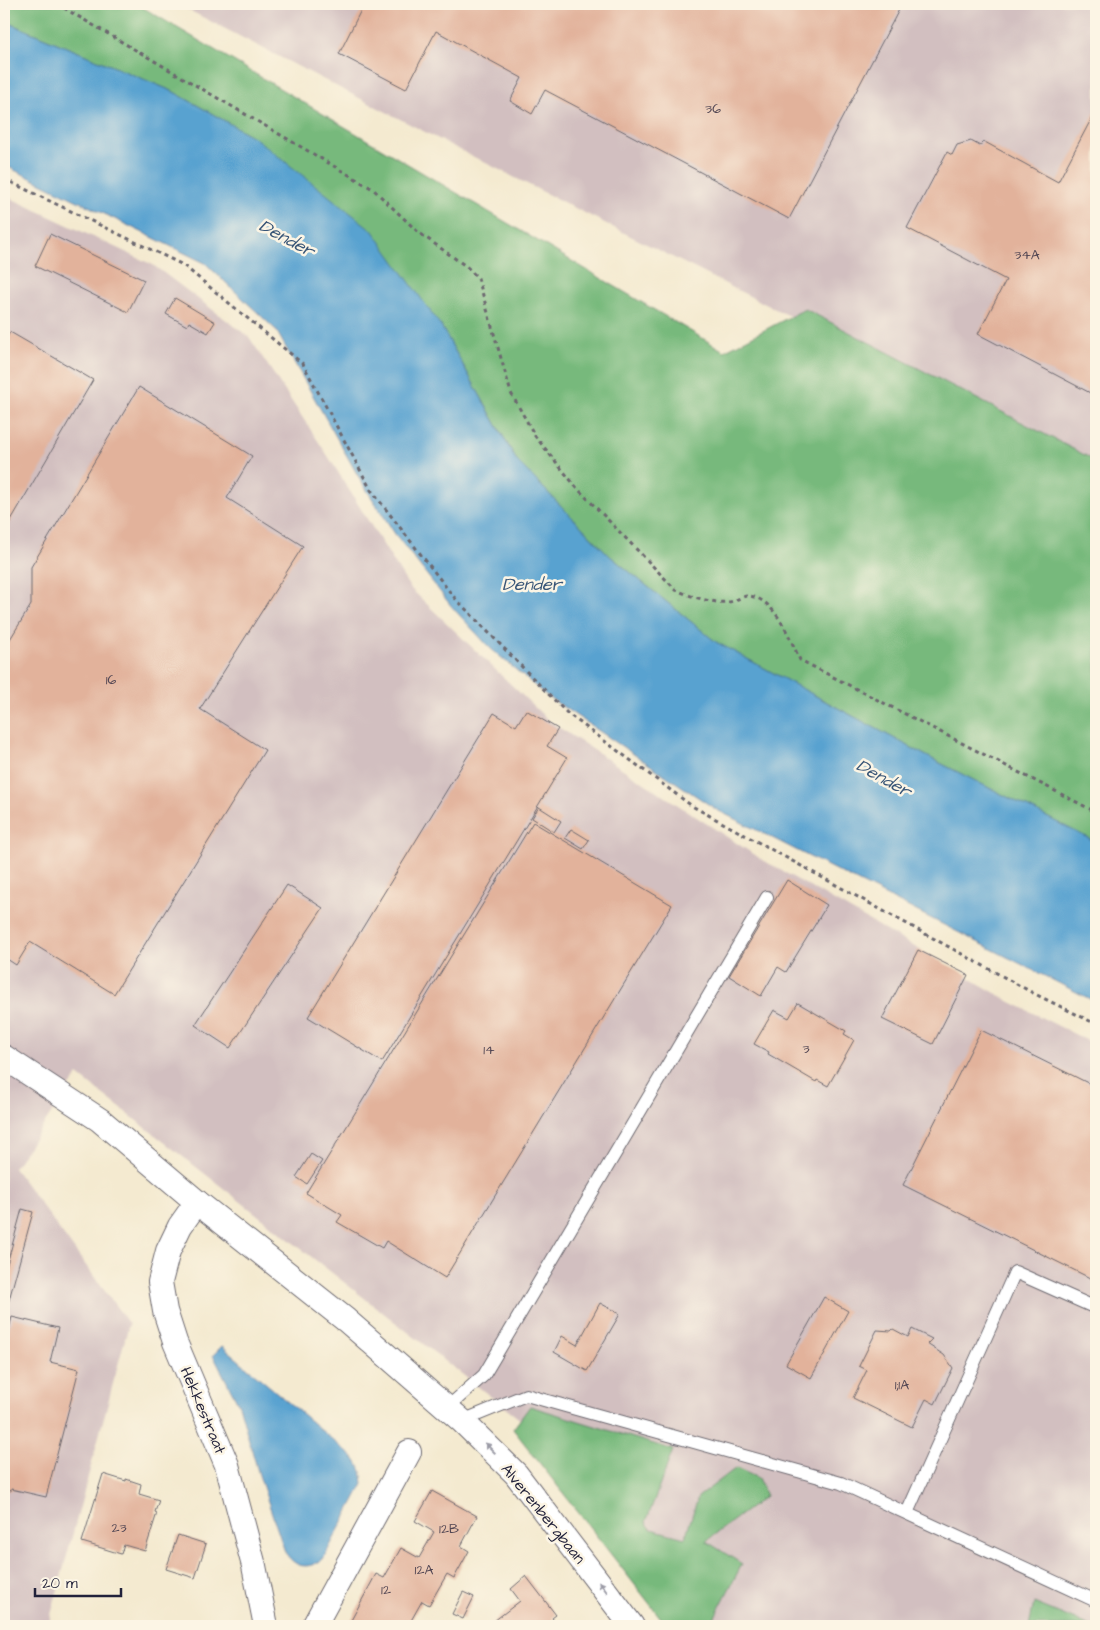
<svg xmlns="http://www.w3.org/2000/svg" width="1100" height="1630" font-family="'Architects Daughter',sans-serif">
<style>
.industrial{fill:#d2bfc0}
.forest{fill:#77b97c;stroke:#4c6e5c}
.water{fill:#58a2d0;stroke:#3d6286}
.building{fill:#e2b29b}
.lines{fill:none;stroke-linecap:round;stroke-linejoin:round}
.service-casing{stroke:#6c686f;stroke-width:14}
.minor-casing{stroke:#6c686f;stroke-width:26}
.path{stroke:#6c686f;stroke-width:3;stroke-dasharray:4 4;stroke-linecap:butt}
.service{stroke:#fff;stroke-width:12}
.minor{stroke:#fff;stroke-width:24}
.oneway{fill:#9c9ca7}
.labels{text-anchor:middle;stroke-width:5;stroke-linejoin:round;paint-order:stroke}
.number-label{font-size:14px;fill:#524653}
.street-label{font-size:16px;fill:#22223b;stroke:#fcf5e5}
.water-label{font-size:18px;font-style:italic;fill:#385577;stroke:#fcf5e5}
</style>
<rect width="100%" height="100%" fill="#fcf5e5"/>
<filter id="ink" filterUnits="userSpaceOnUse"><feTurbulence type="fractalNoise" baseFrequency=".02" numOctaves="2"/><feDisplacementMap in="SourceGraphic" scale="10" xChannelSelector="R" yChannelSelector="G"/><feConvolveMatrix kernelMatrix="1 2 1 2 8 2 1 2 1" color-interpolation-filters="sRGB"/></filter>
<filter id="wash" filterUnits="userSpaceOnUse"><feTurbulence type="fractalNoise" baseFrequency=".0096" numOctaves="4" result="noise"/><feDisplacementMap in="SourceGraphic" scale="20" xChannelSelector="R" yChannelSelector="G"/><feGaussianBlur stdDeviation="1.12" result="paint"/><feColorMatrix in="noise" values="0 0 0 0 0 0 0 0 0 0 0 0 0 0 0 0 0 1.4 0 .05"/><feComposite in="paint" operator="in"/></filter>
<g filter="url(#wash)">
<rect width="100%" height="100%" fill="#f4ead0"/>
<g class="industrial">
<polygon points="177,4 1096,4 1096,501 793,318 458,149"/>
<polygon points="4,195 153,265 249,337 328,456 410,588 549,721 761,859 1011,1002 1096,1045 1096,1626 690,1626 526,1424 78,1075 14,1168 129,1324 48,1626 4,1626"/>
</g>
<g class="forest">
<polygon points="4,4 137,4 724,351 805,309 1096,461 1096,842 934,760 716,642 610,556 517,461 441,326 255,138 172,91 4,21"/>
<polygon points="530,1406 673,1450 646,1522 651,1529 685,1538 698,1497 736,1468 758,1478 766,1496 706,1541 742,1564 710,1626 667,1626 513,1429"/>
<polygon points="1034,1603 1090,1626 1029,1626"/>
</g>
<g class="water">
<polygon points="4,21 172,91 255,138 372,230 441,326 517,461 610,556 716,642 934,760 1096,842 1096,1002 717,810 547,696 490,648 452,607 395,534 361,481 276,330 205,263 4,165"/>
<path d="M 222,1346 L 354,1458 C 361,1467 362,1474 363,1484 L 323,1559 C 308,1570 295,1568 285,1552 L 259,1475 L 239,1405 L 213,1355 Z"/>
</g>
<g id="blocks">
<g class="building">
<polygon points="364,4 902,4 789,219 545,90 532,114 510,101 522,78 436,31 406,89 339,54"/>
<polygon points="1096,110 1096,396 978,334 1006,280 907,228 947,152 952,155 957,145 971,141 980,146 983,141 1058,182"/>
<polygon points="50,234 144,280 128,312 35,266"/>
<polygon points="175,298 215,322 208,333 189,322 187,326 166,314"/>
<polygon points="10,332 93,380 4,532 4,342"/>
<polygon points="139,387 252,456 227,498 303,546 200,709 265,750 114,994 30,942 16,965 4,957 4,649 31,605 31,567"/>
<polygon points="526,710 558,729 547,746 567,758 382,1062 308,1017 494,713 516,726"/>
<polygon points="539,807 561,821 554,832 532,818"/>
<polygon points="533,822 672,905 445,1278 386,1241 382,1248 337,1222 342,1215 306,1193"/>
<polygon points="571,829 589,840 583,849 565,838"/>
<polygon points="787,880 827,905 786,972 778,967 761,996 729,976"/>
<polygon points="287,885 323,908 230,1048 195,1025"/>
<polygon points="918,950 968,975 933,1044 882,1019"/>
<polygon points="798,1003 846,1031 844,1034 854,1040 828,1086 817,1080 816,1082 768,1054 769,1052 754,1044 774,1010 789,1018"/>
<polygon points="981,1030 1096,1087 1096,1281 903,1185"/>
<polygon points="311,1154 322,1161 307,1184 296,1177"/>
<polygon points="22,1209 33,1212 4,1318 4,1275"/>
<polygon points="824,1297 848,1311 811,1378 786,1364"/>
<polygon points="600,1303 620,1314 587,1371 554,1352 562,1336 577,1345"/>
<polygon points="12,1317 58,1328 50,1362 79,1369 46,1497 11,1489 11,1491 4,1489 4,1348"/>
<polygon points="893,1329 908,1337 912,1329 932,1339 927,1344 944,1355 953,1368 935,1404 926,1399 912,1427 853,1398 867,1370 859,1366 877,1330 891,1331"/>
<polygon points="103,1474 126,1481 126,1479 141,1484 139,1494 159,1500 155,1512 157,1513 145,1551 124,1545 121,1554 82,1542"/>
<polygon points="432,1491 477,1516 461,1546 469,1551 454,1578 447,1574 429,1605 422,1601 408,1626 403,1626 396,1623 394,1626 348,1626 376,1574 384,1578 401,1548 419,1558 434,1532 415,1521"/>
<polygon points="178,1535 206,1544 195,1578 166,1569"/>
<polygon points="526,1576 556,1615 552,1618 559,1626 498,1626 494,1621 520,1601 511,1589"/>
<polygon points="463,1592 474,1597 463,1619 452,1614"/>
</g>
</g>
</g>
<g filter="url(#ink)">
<use href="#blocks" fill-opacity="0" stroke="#6c686f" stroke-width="1"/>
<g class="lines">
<defs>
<g id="service">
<polyline points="448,1407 484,1375 767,897"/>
<polyline points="462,1421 526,1395 841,1483 1096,1601"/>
<polyline points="907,1513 1015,1272 1096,1308"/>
</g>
<g id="minor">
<polyline points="4,1057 100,1120 197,1202 180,1226 168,1251 160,1282 165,1311 175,1342 227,1465 254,1566 266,1626"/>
<polyline points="197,1202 346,1320 462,1421 516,1474 632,1626"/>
<polyline points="314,1626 409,1452"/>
</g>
</defs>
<use href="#service" class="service-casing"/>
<use href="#minor" class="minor-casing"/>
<g class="path">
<path d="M 57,4 L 373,189 L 418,232 L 467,267 L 478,278 L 511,393 L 535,436 L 577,488 L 676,590 C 690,596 713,604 728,602 C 735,602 743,595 750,596 C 776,600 790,639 800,660 L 1096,812"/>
<polyline points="4,179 183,265 303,364 371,490 453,596 567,713 692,806 1033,993 1096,1024"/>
</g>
<use href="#service" class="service"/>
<use href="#minor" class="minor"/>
</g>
<defs><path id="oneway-solid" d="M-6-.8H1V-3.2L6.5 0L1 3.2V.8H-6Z" transform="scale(1.25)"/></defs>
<g class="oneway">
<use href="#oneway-solid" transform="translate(490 1448) rotate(-135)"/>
<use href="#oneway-solid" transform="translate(603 1587) rotate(-127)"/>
</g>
</g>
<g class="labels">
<g class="number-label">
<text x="713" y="113">36</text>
<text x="1027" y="259">34A</text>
<text x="111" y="684">16</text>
<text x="806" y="1053">3</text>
<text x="489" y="1054">14</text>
<text x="902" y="1389">1;1A</text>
<text x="119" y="1532">23</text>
<text x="449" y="1533">12B</text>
<text x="424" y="1574">12A</text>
<text x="386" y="1594">12</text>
</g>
<g class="street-label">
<text transform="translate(204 1410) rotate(67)" y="6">Hekkestraat</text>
<text transform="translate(544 1513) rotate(51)" y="6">Alverenbergbaan</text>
</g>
<g class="water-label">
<text transform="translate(287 238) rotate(28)" y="6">Dender</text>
<text x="532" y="590">Dender</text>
<text transform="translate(884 778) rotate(29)" y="6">Dender</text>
</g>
</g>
<rect width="1100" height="1630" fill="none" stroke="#fcf5e5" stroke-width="20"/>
<path d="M35 1588v8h86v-8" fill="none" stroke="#22223b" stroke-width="2.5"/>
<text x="42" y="1588" font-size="15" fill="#22223b" stroke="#fcf5e5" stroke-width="4" paint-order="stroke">20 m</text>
</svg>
